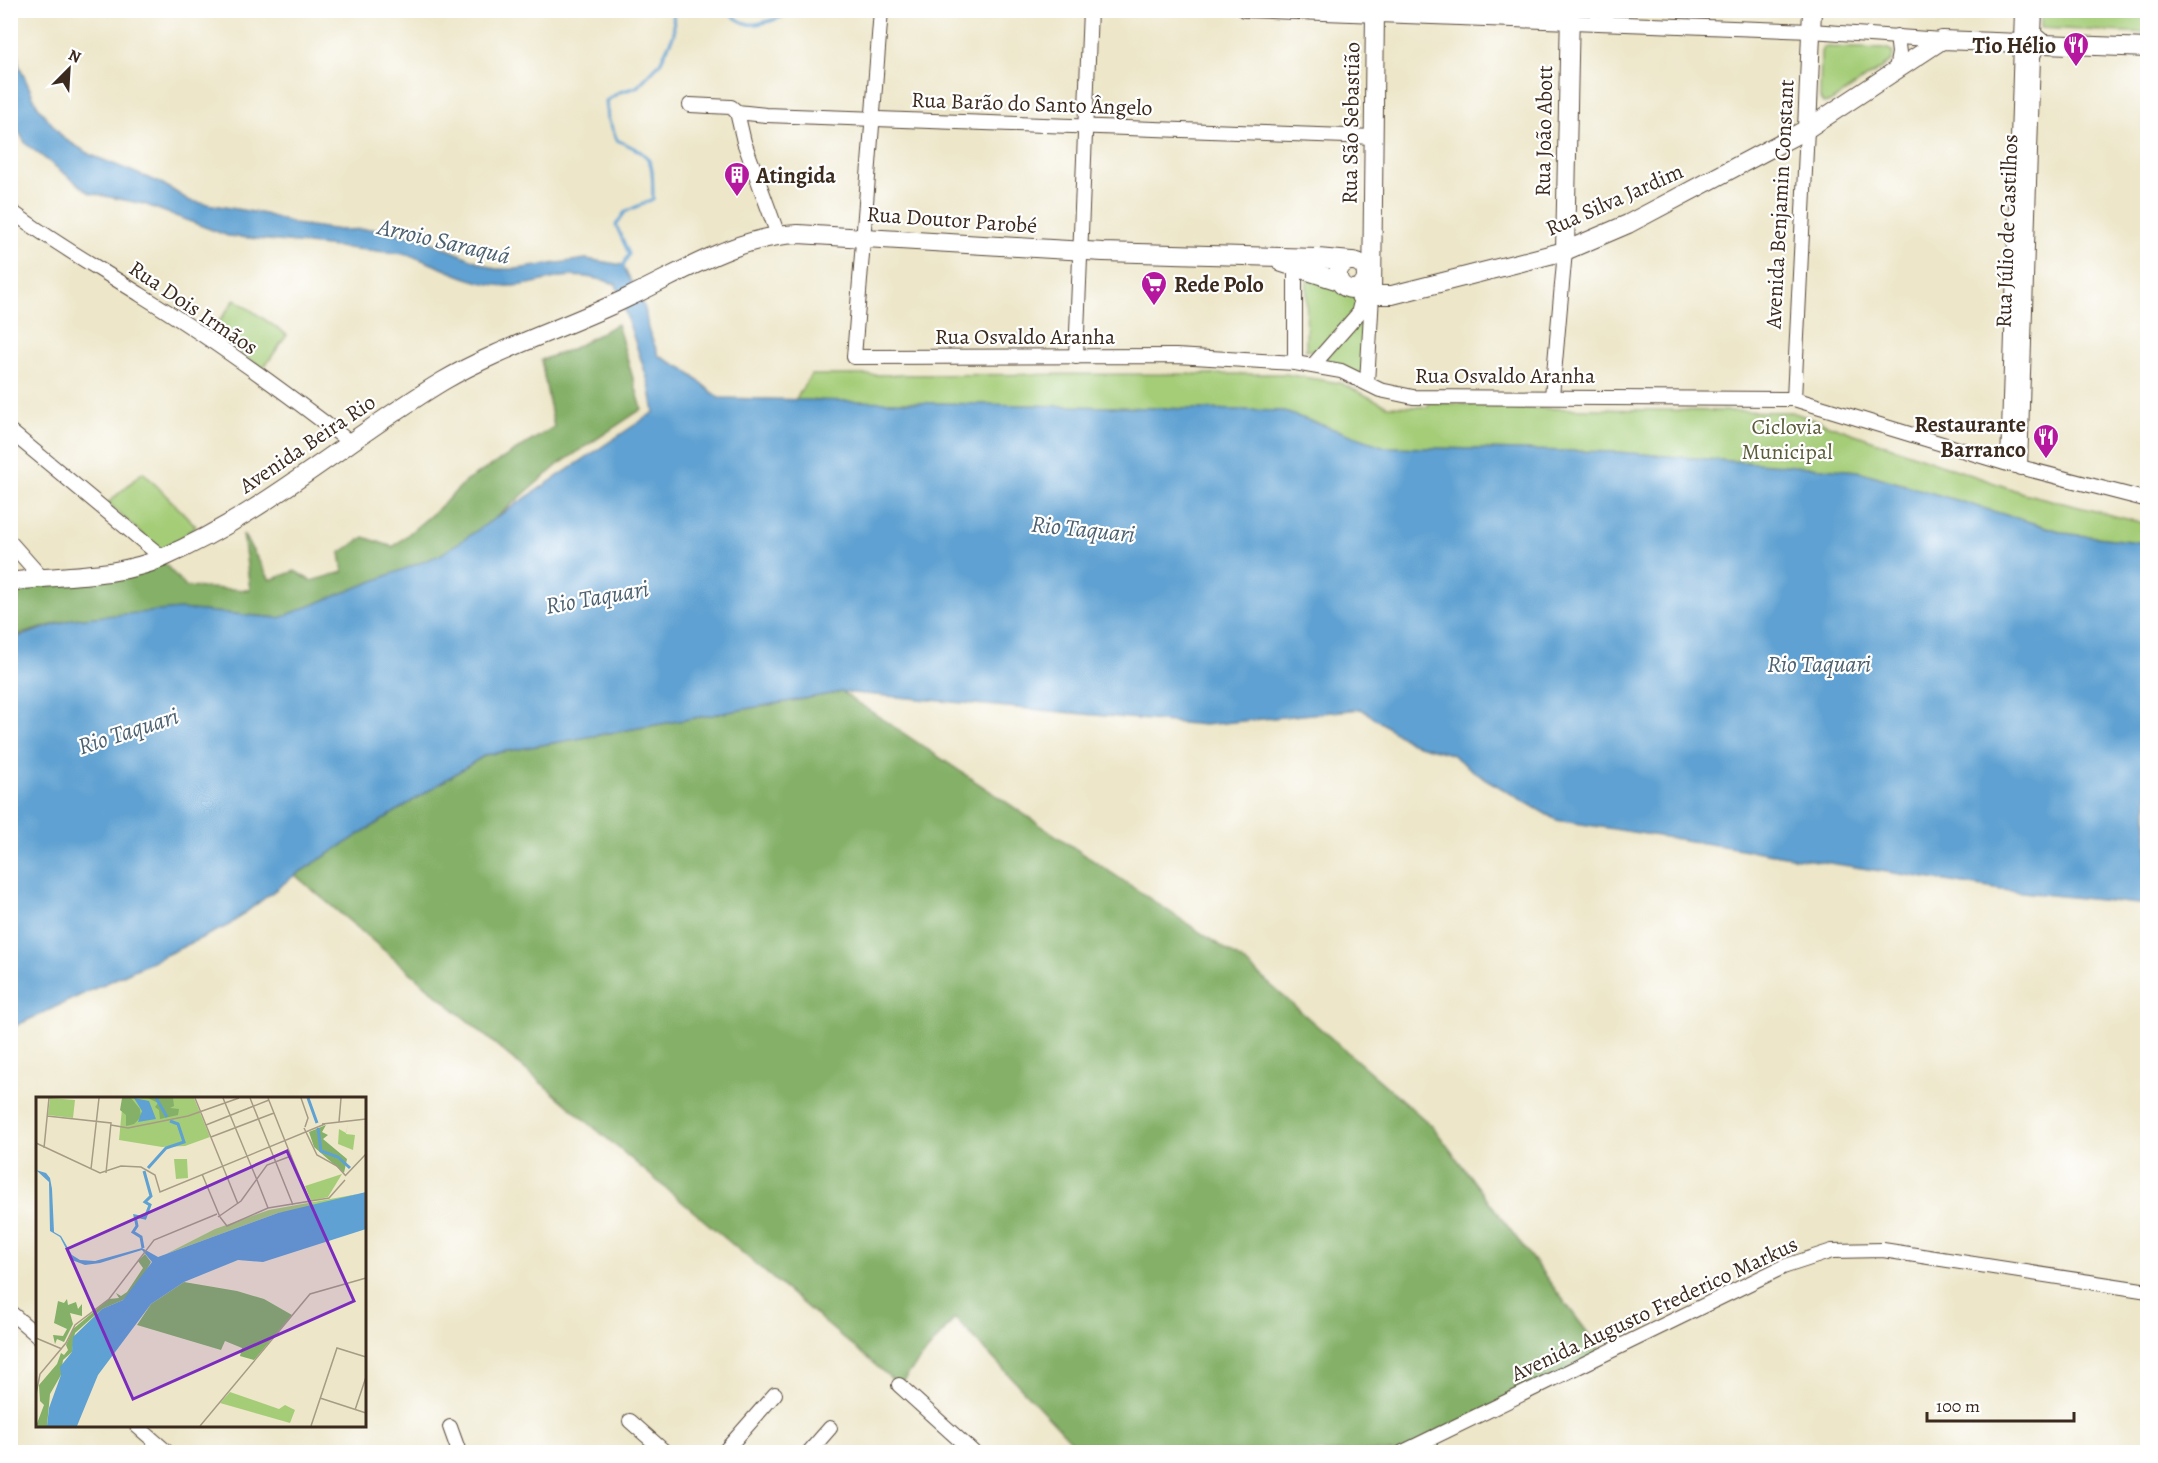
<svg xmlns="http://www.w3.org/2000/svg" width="2158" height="1463" font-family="Alegreya,serif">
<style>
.green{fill:#a5cd78;stroke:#707c4b;stroke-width:1.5}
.forest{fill:#84b068;stroke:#606d43;stroke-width:1.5}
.water{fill:#5ea1d2;stroke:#4c6678;stroke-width:1.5}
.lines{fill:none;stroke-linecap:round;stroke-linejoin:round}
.stream{stroke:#5ea1d2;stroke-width:3}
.minor-casing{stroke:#564638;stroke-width:16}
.major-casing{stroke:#564638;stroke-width:20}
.minor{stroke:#fff;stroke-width:14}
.major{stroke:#fff;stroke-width:18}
.labels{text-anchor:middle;stroke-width:4.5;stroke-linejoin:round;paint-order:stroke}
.poi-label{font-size:22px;font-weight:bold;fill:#3b2a1e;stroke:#fff;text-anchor:end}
.street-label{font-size:22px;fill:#3b2a1e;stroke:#fff}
.park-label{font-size:22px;fill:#5b5b39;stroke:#fff}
.water-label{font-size:24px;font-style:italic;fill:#4b606f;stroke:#fff}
.inset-river{fill:none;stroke:#5ea1d2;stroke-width:3}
.inset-road{fill:none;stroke:#a69b85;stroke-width:1.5}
.view{fill:#7b2cbf;fill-opacity:0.15;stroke:#7b2cbf;stroke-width:3}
.inset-edge{fill:none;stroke:#3b2a1e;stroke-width:3}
</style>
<rect width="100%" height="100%" fill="#fff"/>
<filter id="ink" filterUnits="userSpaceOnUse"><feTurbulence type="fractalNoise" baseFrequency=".0167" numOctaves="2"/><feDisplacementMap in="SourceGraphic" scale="12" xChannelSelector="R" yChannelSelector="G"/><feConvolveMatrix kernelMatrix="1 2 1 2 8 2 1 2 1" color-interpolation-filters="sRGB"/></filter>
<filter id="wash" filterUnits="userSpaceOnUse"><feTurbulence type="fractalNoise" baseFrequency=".008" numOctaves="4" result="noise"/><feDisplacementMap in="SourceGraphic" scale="24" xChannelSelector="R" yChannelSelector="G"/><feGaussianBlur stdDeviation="1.35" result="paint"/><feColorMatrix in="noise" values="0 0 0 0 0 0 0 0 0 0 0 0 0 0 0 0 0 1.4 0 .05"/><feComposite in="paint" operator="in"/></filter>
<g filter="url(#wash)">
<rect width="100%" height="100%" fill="#ede6c9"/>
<g class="green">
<polygon points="2041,11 2147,11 2147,33 2041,28"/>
<polygon points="1824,47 1888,49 1893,52 1892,61 1830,102 1823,103 1820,98 1821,52"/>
<polygon points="1307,275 1358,296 1358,308 1317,351 1306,350"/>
<polygon points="235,299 287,335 263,369 211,333"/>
<polygon points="1358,322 1365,324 1365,377 1322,362"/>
<polygon points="1285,374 1340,383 1388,406 1428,407 1429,402 1520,408 1792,412 2023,493 2147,524 2147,543 2070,534 1858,471 1617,452 1385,447 1282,411 795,400 811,375"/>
<polygon points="143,472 196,526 163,554 108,503"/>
</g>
<g class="forest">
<polygon points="617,324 642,409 559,464 439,566 279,618 188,610 73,619 11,637 10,587 164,563 186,587 250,590 243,534 270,580 295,571 311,581 343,572 340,553 364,537 393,547 438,509 466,481 554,427 541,360 572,349"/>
<polygon points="842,692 1243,961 1433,1127 1603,1353 1403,1452 1071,1452 1076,1446 955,1318 899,1385 295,875 485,755"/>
</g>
<path class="water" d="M 11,11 L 19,65 L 37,105 L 63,138 L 91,155 L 163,184 L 190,201 L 265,214 L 295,224 L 340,230 L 376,229 L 419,237 L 495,269 L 516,269 L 586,259 L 623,265 L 645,309 L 648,329 L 659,356 L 684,369 L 719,398 L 1282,411 L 1385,447 L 1617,452 L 1858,471 L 2070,534 L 2147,543 L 2147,905 L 2002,890 L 1556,820 L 1479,775 L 1451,754 L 1411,743 L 1361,709 L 1204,725 L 842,692 L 485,755 L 295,875 L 229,925 L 11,1028 L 11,639 L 73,619 L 180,609 L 279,618 L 440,555 L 654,412 L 649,384 L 616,284 C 599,278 579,275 561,277 C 542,280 527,287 507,286 C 470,285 440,265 406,254 L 228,236 L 144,204 L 90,193 L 26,144 L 11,118 Z"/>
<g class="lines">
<g class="stream">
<path d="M 726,10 C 748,31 756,25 782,17 L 786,10"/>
<path d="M 622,269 L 629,254 L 616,225 L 625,212 L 653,199 C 652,158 655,157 617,140 L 608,118 L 606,101 L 620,92 L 637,87 L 660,63 L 674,34 L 673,10"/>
</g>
</g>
</g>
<g filter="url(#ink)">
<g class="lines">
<defs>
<g id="minor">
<polyline points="881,10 854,357 1176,356 1295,363 1341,371 1380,390 1413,397 1794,399 2008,464 2148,500"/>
<polyline points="1244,10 1811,31 1942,40"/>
<polyline points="2035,10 2034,34 2046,44"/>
<polyline points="1896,69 1899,53 1897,36"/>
<polyline points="690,105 731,107 737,112 766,115 1374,137"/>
<polyline points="737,112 744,142 778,235"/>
<path d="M 10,210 C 52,242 97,267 141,295 C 214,340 284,391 351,443"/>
<polyline points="1076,357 1090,10"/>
<polyline points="1295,363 1295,267"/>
<polyline points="1314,364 1358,314 1361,302 1354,289"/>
<polyline points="1367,383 1372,295"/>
<polyline points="1552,396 1565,251"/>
<polyline points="1794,399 1807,129"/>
<polyline points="10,431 163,558"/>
<polyline points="2008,464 2022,10"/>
<polyline points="2020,468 2033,56 2037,47 2046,44"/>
<polyline points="10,542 41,577"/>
<polyline points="10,1312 38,1336"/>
<polyline points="899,1385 973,1452"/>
<polyline points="630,1421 665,1452"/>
<polyline points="137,1426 167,1452"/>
<polyline points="450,1427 459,1452"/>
<polyline points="724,1452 775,1394"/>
<polyline points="809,1452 830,1428"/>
<polyline points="1403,1452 1783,1267 1832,1251 1883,1250 2148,1291"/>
</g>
<g id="major">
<polyline points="1807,129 1812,10"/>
<polyline points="1565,251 1570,10"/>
<circle cx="1352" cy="275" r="14"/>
<polyline points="1282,263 1339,281"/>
<polyline points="1357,289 1372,295 1392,295 1565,251 1628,224 1807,129 1942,40 2148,48"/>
<polyline points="1372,295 1375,10"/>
<path d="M 10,582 C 60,574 116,578 162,558 C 264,514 348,438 443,381 C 501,347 568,327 629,297 C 682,272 738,236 798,234 L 1103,252 L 1318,258 L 1351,261"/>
</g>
</defs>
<use href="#minor" class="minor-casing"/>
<use href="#major" class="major-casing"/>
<use href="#minor" class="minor"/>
<use href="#major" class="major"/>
</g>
</g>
<defs>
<symbol id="restaurant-pin" viewBox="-11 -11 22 30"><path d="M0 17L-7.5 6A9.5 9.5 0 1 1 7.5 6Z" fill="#b5179e" stroke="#fff"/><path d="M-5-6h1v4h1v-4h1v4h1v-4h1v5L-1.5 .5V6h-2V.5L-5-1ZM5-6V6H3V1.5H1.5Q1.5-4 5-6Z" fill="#fff"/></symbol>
<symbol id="building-pin" viewBox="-11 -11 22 30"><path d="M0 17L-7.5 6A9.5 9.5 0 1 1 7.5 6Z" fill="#b5179e" stroke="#fff"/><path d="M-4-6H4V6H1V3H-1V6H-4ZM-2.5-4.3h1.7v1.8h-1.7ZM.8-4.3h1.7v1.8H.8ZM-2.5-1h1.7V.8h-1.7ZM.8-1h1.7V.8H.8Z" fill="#fff"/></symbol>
<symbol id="supermarket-pin" viewBox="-11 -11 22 30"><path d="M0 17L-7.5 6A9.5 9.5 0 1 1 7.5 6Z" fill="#b5179e" stroke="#fff"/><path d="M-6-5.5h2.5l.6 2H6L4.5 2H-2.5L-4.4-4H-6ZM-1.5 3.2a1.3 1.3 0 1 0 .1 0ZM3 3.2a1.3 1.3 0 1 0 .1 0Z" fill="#fff"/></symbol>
</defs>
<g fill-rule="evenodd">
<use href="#restaurant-pin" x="2061" y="30" width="30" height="40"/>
<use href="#building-pin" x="722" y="160" width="30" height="40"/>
<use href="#supermarket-pin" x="1139" y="269" width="30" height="40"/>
<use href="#restaurant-pin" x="2031" y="422" width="30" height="40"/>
</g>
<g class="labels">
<g class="poi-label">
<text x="2056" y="53">Tio Hélio</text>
<text x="756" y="183" text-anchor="start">Atingida</text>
<text x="1174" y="292" text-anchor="start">Rede Polo</text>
<text x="2026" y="432">Restaurante<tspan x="2026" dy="25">Barranco</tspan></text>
</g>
<g class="street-label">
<text transform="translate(1032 103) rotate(2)" y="8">Rua Barão do Santo Ângelo</text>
<text transform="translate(1350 123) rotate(-89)" y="8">Rua São Sebastião</text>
<text transform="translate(1543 131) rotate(-89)" y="8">Rua João Abott</text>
<text transform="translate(1614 199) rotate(-24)" y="8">Rua Silva Jardim</text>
<text transform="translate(1779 204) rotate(-87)" y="8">Avenida Benjamin Constant</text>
<text transform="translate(952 219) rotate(4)" y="8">Rua Doutor Parobé</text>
<text transform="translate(2006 231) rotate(-88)" y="8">Rua Júlio de Castilhos</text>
<text transform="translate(194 307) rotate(34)" y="8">Rua Dois Irmãos</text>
<text x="1025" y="344">Rua Osvaldo Aranha</text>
<text x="1505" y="383">Rua Osvaldo Aranha</text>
<text transform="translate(307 443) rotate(-34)" y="8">Avenida Beira Rio</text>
<text transform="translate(1654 1308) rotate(-25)" y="8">Avenida Augusto Frederico Markus</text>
</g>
<g class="park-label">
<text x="1787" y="434">Ciclovia<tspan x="1787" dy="25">Municipal</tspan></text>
</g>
<g class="water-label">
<text transform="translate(444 241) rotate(13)" y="8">Arroio Saraquá</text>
<text transform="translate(1083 529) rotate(6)" y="8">Rio Taquari</text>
<text transform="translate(597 597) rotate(-10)" y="8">Rio Taquari</text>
<text x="1819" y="672">Rio Taquari</text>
<text transform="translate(128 731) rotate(-18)" y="8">Rio Taquari</text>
</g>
</g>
<g transform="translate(36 1097)">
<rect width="330" height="330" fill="#ede6c9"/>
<path d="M 14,1 L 39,3 L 37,21 L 12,18 ZM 87,1 L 158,1 L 174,40 L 149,49 L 126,50 L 83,43 ZM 312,26 L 310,37 L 319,38 L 317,53 L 302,47 L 303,32 L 310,36 ZM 138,62 L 151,62 L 152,81 L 140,82 ZM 306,77 L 292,100 L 275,104 L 269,89 ZM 322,97 L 266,113 L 242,116 L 130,157 L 179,132 L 233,113 ZM 194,295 L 243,312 L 249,308 L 259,313 L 254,326 L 184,306 Z" fill="#a5cd78"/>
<path d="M 86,1 L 95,1 L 104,12 L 105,20 L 98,27 L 90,29 L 90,18 L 84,13 ZM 112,1 L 137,1 L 138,9 L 134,11 L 143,12 L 142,18 L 124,22 L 123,13 L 119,10 L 122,6 ZM 290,28 L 286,35 L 292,38 L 287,42 L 311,62 L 308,76 L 278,50 L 273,35 ZM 109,157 L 115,165 L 101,190 L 87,203 L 66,212 L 39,236 L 36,255 L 27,263 L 25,278 L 14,297 L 11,329 L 0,329 L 8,308 L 4,304 L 3,288 L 21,267 L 25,256 L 28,258 L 32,253 L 30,248 L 37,232 L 73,202 L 83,201 L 80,196 L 85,199 L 91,195 L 107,171 L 102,164 ZM 148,185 L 201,194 L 228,202 L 256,218 L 218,263 L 204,259 L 206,251 L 189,244 L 185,253 L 101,228 L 115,207 ZM 31,202 L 32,208 L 40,205 L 42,212 L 46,207 L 46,219 L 34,216 L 37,227 L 28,245 L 21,242 L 19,247 L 17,238 L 27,239 L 31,232 L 18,226 L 22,204 L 28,206 Z" fill="#84b068"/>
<path d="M 98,1 L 113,4 L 120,22 L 102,25 L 106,14 ZM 0,73 L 10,76 L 14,81 L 16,92 L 18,135 L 25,139 L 36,158 L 44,163 L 59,164 L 106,151 L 122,160 L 242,116 L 330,95 L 330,132 L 227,165 L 202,163 L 148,185 L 115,207 L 62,278 L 41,329 L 11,329 L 13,311 L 25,278 L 24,270 L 36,255 L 37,240 L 66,212 L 87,203 L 116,165 L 106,153 L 64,166 L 49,168 L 36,163 L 24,140 L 14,134 L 13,85 Z" fill="#5ea1d2"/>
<path class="inset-river" d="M 120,1 L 131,20M 272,1 L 281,26M 282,31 L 285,54 L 302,60 L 314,71M 112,71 L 130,51 L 148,45 L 142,27 L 134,24M 107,151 L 105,140 L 97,135 L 101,129 L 99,119 L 109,121 L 114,108 L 109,105 L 115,99 L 108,74"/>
<path class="inset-road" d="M 159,1 L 202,107M 187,1 L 221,83M 214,1 L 257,108M 265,1 L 272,21 L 269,30M 11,19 L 75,26 L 70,76M 303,25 L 305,1M 286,27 L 330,22M 75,28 L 92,31 L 152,19 L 203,1M 170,28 L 233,3M 268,31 L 281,58 L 301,69 L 309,78M 175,40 L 238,16M 0,46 L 64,76 L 85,69 L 105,70 L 119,78 L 124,95 L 289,27M 8,51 L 13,1M 255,59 L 274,105M 55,72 L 63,1M 166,77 L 184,120M 309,79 L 330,57M 221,83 L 232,111M 182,120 L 205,104 L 231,68 L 255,59 L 232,1M 184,120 L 191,129 L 232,111 L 293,101 L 309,83M 0,241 L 26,252M 0,297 L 4,277 L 30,246 L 39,228 L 73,202 L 118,143 L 181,117M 284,301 L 330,316M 319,313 L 330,280M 164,329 L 274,197 L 330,181M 275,329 L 301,251 L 330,260"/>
<path class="view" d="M 251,54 L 318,204 L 97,302 L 31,152 Z"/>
<rect width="330" height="330" class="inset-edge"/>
</g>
<rect width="2158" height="1463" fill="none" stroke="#fff" stroke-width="36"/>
<g transform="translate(69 69) rotate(24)" stroke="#ffffff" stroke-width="4.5" paint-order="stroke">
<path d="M0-4.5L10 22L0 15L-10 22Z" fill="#3b2a1e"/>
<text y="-9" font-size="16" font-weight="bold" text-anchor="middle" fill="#3b2a1e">N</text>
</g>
<path d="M1927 1412v9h147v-9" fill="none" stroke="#3b2a1e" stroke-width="3"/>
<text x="1936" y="1412" font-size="18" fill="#3b2a1e" stroke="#ffffff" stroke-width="4.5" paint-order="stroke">100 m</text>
</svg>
